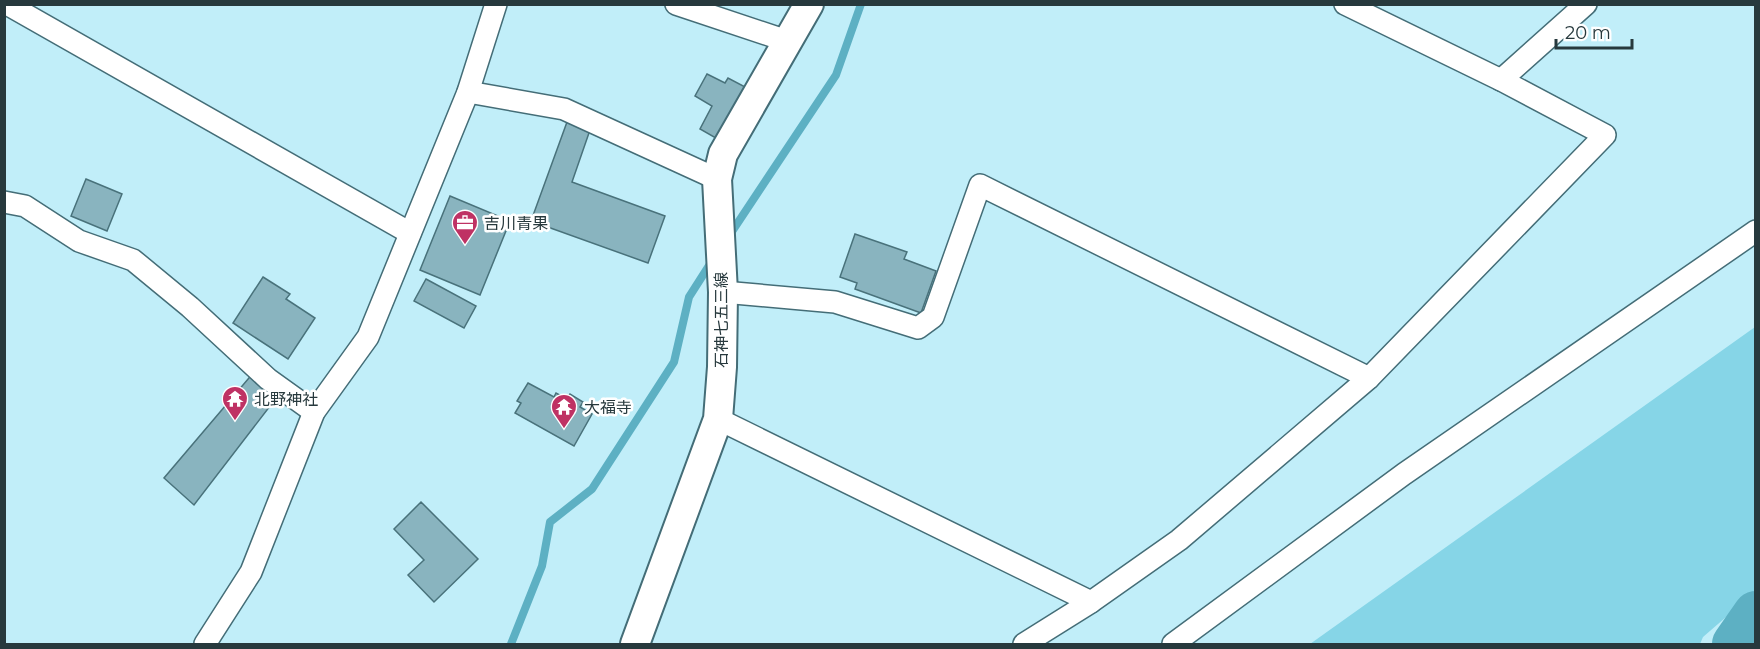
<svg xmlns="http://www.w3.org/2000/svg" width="1760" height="649" font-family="Montserrat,'Noto Sans JP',sans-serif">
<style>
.green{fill:#86d5e7}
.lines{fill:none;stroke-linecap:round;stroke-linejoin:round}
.stream{stroke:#5db0c3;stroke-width:8}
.river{stroke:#5db0c3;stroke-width:46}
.building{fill:#89b4bf;stroke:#49727b;stroke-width:1.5}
.minor-casing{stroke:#446d77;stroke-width:24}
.secondary-casing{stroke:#446d77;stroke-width:32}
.minor{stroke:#fff;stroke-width:21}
.secondary{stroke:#fff;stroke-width:28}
.labels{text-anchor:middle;stroke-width:5;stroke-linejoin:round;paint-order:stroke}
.poi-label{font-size:16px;fill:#27393d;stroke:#fff;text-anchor:start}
.street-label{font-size:16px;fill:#27393d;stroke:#fff}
</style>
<rect width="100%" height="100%" fill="#c1eef9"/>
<polygon class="green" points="1755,327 1755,592 1703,637 1700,644 1310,644"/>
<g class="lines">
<g class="stream">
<polyline points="729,236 836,75 861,4"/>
<polyline points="511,644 542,566 550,522 592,489 674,362 689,297 712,261"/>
</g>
<polyline class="river" points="1735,644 1756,614"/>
</g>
<g class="building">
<polygon points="707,74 725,83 728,78 749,89 721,141 700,129 712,106 695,96"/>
<polygon points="567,122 590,130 572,182 665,216 648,263 531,221"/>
<polygon points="86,179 122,194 107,231 71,216"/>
<polygon points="450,196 510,221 480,295 420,270"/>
<polygon points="855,234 907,252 904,259 936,271 921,313 855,289 857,283 840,277"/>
<polygon points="263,277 290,294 286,299 315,318 288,359 233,323"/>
<polygon points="426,279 476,306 464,328 414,301"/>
<polygon points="254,372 280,393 194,505 164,478"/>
<polygon points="528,383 554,397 556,393 567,399 570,394 583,402 580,407 592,414 574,446 515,413 521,403 517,401"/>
<polygon points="421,502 478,559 434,602 408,575 424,560 394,529"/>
</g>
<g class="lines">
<defs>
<g id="minor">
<polyline points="7,4 410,233"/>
<polyline points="676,4 787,41"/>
<polyline points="1501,80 1586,4"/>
<polyline points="468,92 564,109 717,179"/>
<polyline points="4,202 25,206 79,241 133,260 190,307 268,379 314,412"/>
<polyline points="723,292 835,302 918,328 933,317 980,185 1369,378"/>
<polyline points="718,419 1091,602"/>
<polyline points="205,644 251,572 314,412 368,337 468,92 496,4"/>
<polyline points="1024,644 1091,602 1179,540 1369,378 1605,135 1501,80 1345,4"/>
<polyline points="1173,644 1404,474 1756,231"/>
</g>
<polyline id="secondary" points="635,644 718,419 722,367 723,292 717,179 723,154 809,4"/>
</defs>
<use href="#minor" class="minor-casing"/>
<use href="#secondary" class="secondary-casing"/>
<use href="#minor" class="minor"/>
<use href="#secondary" class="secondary"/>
</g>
<defs>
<symbol id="office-pin" viewBox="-11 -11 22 30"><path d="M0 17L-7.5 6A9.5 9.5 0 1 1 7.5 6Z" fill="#bf3264" stroke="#fff"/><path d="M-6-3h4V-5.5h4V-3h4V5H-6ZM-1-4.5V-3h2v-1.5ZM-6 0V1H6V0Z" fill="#fff"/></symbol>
<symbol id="temple-pin" viewBox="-11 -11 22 30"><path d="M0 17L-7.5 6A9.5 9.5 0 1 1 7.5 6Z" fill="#bf3264" stroke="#fff"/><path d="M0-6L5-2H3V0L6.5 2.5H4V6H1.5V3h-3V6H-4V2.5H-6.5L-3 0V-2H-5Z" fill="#fff"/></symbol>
</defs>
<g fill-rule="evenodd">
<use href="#office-pin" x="450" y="208" width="30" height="40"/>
<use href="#temple-pin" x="220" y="384" width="30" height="40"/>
<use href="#temple-pin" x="549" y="392" width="30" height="40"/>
</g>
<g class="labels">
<g class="poi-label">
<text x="484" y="229">吉川青果</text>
<text x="254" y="405">北野神社</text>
<text x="584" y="413">大福寺</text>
</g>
<g class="street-label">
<text transform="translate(721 320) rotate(-90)" y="6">石神七五三線</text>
</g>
</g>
<rect width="1760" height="649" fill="none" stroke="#27393d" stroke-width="12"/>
<path d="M1556 39v9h76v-9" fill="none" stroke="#27393d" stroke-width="3"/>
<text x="1565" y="39" font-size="18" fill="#27393d" stroke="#ffffff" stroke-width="4.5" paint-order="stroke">20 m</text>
</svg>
